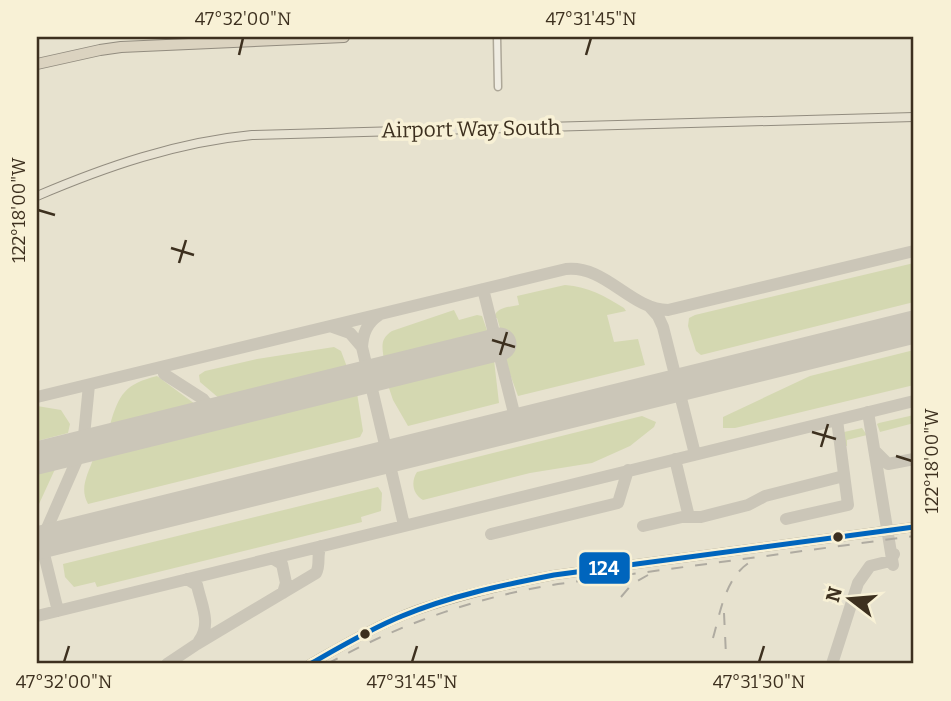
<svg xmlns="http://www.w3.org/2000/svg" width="951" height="701" font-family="Bitter,serif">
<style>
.green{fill:#d4d8b1}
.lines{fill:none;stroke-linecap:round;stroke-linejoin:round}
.taxiway{stroke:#cbc6b8;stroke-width:12}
.runway{stroke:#cbc6b8;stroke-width:33}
.minor-casing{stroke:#ada798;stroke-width:9}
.major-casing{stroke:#928c7f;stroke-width:10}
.highway-casing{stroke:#928c7f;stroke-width:12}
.minor{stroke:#efece2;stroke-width:6}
.major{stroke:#e7e2d2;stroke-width:8}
.highway{stroke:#dbd3c0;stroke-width:10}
.rail{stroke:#afaba1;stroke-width:2;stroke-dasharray:12 12;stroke-linecap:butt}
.bus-1-casing{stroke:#f8f1d6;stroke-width:10}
.bus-1{stroke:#0065bd;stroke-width:5}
.ticks{fill:none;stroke:#3d301f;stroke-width:2.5}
.bus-dot{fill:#3d301f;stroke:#f8f1d6;stroke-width:2.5}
.labels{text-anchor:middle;stroke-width:7;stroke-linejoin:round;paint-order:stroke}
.street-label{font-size:21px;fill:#3d301f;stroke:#f8f1d6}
.line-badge{stroke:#f8f1d6;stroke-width:2.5}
.badge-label{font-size:19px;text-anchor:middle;font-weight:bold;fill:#fff}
.neatline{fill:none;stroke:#3d301f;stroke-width:2.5}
.ticks-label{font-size:18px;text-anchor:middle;fill:#3d301f}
</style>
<rect width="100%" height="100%" fill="#e7e2cf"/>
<path class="green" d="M914,263V302L701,355L696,351L688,326L689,318L695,315Z
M565,285C589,287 605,296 624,308L626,311L607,315L614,342L638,339L645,365L518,396L504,358L508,356L497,318H494C496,307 509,307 519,305L517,296Z
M454,310L459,320L477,315L482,316L488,333L483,336L384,360C382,346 380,339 392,331Z
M334,347L341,351L347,367L220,399L200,382L199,375L205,371L257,359Z
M914,350V385L735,428H723V417L810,376Z
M488,360H494L499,403L408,426L393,400L388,385Z
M157,376L195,404L110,425C119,394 125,384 157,376Z
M357,393L363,431L360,437L88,504C79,488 88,474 94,457Z
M37,406L61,410L70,424L68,433L37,441Z
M914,415V423L880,432L877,424L879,423Z
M642,416L656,422L654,427L630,446L592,463L530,473L423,500C412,494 411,481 417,472Z
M862,428L867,435L847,440V446H844V432Z
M56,467L39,504L37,508V472Z
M378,487L382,493L381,511L361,517L362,522L97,587L95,582L74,587L65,577L63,564Z"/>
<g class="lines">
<path class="taxiway" d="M483,289L517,425
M649,306L658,316L663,327L695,454
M333,327L350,333L362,347L404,525
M362,347C363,333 367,323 379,315
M479,349L488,343L493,331
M163,367L164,374L203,399L214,413
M37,397L566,269C606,265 630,309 668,310L914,251
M868,412L893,565
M876,452L888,464L914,459
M675,459L689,517
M786,519L848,505L837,420
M643,526L682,517H701L748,505L765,496L844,476
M491,534L618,503L628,470
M272,558L282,564L286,583L283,593
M187,579L197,585C201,604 212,624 199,641
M58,611L41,542L83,446L89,385
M37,616L914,401
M167,664L197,644L316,573C321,564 316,555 321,546
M832,664L858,583L870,566L890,561L894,554"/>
<path class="runway" d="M37,458L500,344
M37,543L914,327"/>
<defs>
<path id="minor" d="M497,37L498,87"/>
<path id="major" d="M37,196C105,167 177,142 252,135L914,117
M310,664C345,644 379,624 417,610C462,594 507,584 554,575L914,527"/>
<path id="highway" d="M37,64L100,50L121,47L344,37"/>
</defs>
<use href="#minor" class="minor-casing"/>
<use href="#major" class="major-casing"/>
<use href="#highway" class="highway-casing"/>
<use href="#minor" class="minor"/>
<use href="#major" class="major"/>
<use href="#highway" class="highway"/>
<path class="rail" d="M621,597L632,584L648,575
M724,613L726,655
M713,638C721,610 726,572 756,559
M327,664C400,624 476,597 558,584L914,536"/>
<defs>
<path id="bus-1" d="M310,664C340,647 370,629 402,616C450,596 503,585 554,575L914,527"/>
</defs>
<use href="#bus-1" class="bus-1-casing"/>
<use href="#bus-1" class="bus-1"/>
</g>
<path class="ticks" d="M239,55L243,38M586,55L591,38M38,210L55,215M171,248L194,255M179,263L186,240M492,340L515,347M500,355L507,332M812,432L836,439M821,447L828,424M896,456L912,461M64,662L69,646M412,662L417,646M759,662L764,646"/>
<g class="bus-dot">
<circle cx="838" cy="537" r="6"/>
<circle cx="365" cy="634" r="6"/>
</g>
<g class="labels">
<g class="street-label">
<text transform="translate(471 129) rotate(-1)" y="7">Airport Way South</text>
</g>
</g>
<rect class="line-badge" x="578" y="551" width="53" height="34" rx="7" fill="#0065bd"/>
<g class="badge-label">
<text x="604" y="575">124</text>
</g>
<rect width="951" height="701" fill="none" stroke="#f8f1d6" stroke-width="77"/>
<g transform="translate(850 599) rotate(286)" stroke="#f8f1d6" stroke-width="5" paint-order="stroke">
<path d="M0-5L12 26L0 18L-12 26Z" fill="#3d301f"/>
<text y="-10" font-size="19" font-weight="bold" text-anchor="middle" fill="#3d301f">N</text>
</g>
<rect x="38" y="38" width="874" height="624" class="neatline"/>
<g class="ticks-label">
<text x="243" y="25">47°32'00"N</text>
<text x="591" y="25">47°31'45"N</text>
<text transform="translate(19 210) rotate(-90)" y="6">122°18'00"W</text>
<text transform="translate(932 461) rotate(-90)" y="6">122°18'00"W</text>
<text x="64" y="688">47°32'00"N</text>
<text x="412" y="688">47°31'45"N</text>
<text x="759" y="688">47°31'30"N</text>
</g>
</svg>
